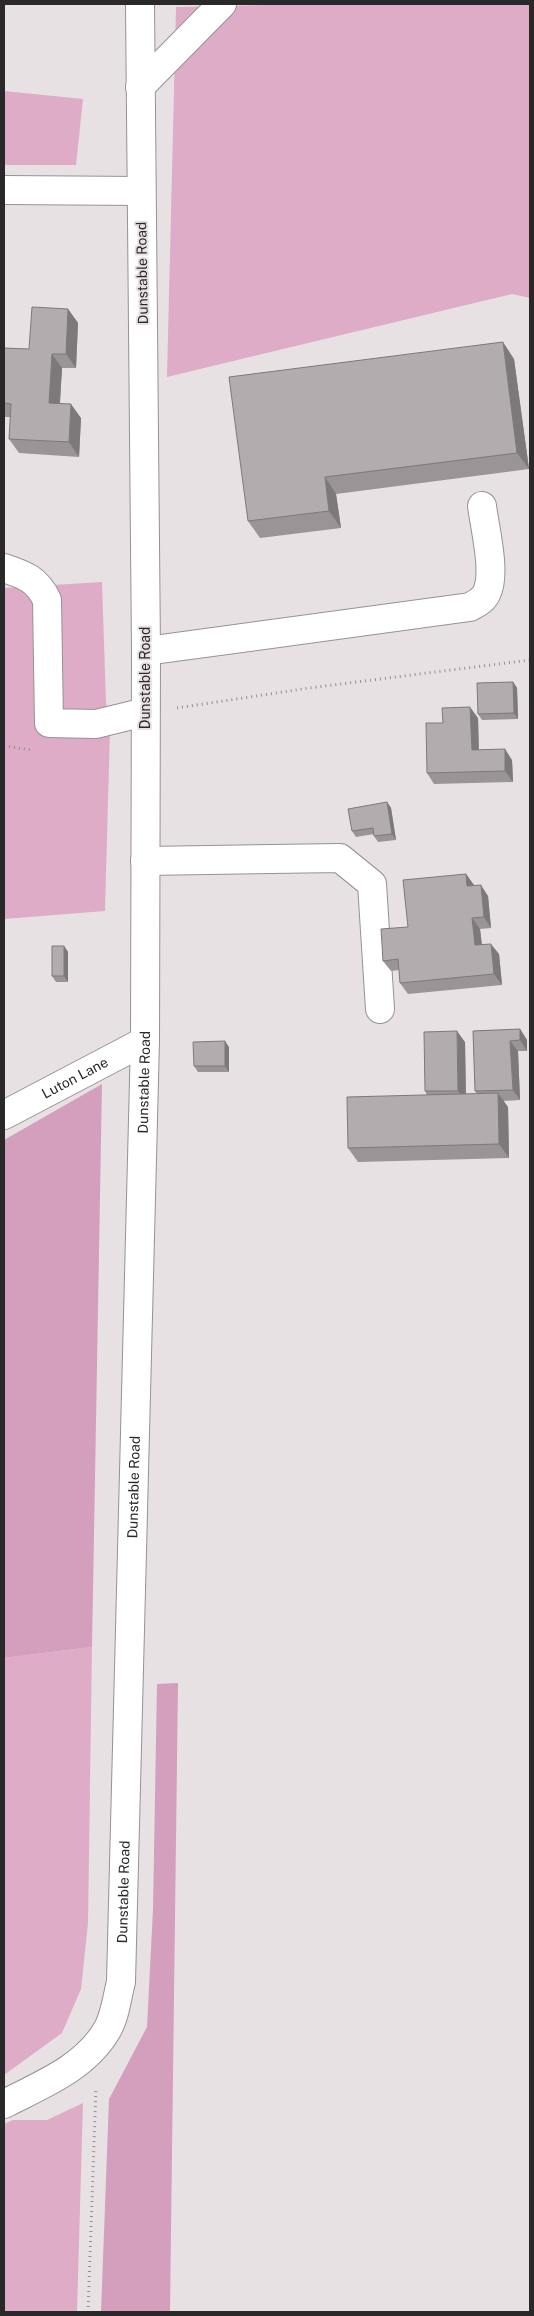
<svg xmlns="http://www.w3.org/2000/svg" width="534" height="2316" font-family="'Public Sans',sans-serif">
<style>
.green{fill:#deacc7}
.forest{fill:#d49fbc}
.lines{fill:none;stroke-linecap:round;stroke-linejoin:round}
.minor-casing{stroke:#989194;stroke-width:30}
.path{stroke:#938e90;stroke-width:3;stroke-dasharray:1 4;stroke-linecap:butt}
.minor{stroke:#fff;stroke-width:28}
.wall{fill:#9a9496}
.shaded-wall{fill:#7d787a}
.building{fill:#b3acaf;stroke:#7d787a}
.labels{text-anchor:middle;stroke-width:4;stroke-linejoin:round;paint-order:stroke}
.street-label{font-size:14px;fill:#2b282a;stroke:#e8e1e4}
</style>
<rect width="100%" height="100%" fill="#e8e1e4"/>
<path class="green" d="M315,4H530V298L512,294L167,377L176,7Z
M4,91L83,99L76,165H4Z
M102,582L106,702L110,729L105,911L4,919V588Z
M92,1647L88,1923L81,1989L62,2033L4,2075V1658Z
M83,2103L77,2312H4V2124L13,2120H47Z"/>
<path class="forest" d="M102,1084L92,1647L4,1658V1140Z
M178,1683L170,2312H101L109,2099L147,2027L153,1909L157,1684Z"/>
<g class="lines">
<defs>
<g id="minor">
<path d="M140,87L222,4"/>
<path d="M4,190L141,191"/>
<path d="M4,568C25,575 37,579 47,600L49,723L96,724L145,712"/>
<path d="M146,651L470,607C477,603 484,600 487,592C496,572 485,529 482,506"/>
<path d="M145,861L340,858L372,884L380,1009"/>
<path id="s1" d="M4,1115L145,1041"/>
<path id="s2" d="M4,2104C41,2085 85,2068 107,2030C115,2017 117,1997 121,1982L145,1041L146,651L140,4"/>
</g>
</defs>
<use href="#minor" class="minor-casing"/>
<path class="path" d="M177,708L309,688L530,660
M4,746L32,750
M88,2312L96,2088"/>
<use href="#minor" class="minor"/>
</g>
<path class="wall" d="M68,309L78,323L76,368H62L60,403L81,418L79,457L19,453L9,439L11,417H4V348L29,349Z
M514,359L529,469L336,494L341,528L260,538L248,521Z
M513,682L517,688L518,719L482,720L478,714Z
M478,718L479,750L512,760L513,782L434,784L427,773L443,723Z
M387,802L391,808L396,840L378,842L374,836V834L356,837L352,831Z
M466,874L474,886L488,896L491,928L480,929L482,945L499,954L502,985L408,994L400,983L399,970L391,971L383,961Z
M64,946L68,952V982H56L52,976Z
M520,1029L527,1040V1051H518L520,1100L503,1101L508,1107L509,1158L358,1162L348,1148L427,1095L425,1091L465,1042L466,1094H477L475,1091L473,1031Z
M229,1047V1072H198L194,1066Z"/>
<path class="shaded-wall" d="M68,309L78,323L76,368L66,354Z
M503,342L514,359L529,469L517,453Z
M52,354L62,368L59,417L49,403Z
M71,404L81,418L79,457L69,442Z
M325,477L336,494L341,528L329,511Z
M513,682L517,688L518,719L514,713Z
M470,707L478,718L479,760L472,750Z
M505,749L512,760L513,782L505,771Z
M387,802L391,808L396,840L392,834Z
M466,874L474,885L475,897L467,886Z
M481,885L488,896L491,928L484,917Z
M472,918L480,929L483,956L475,945Z
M491,944L499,954L502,985L494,974Z
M64,946L68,952V982L64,976Z
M520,1029L527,1040V1051L520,1040Z
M457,1031L465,1042L466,1102L458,1091Z
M225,1041L229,1047V1072L225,1066Z
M510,1041L518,1051L520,1100L513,1090Z
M498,1093L508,1107L509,1158L499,1144Z"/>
<path class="building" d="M32,307L68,309L66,354H52L49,403L71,404L69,442L9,439L11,404L4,403V348L29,349Z
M503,342L517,453L325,477L329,511L248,521L229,377Z
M513,682L514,713L478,714L477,683Z
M470,707L472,750L505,749V771L427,773L426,723H443L442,708Z
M387,802L392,834L374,836L373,828L352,831L348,809Z
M466,874L467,886L481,885L484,917L472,918L475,945L491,944L494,974L400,983L398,959L383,961L381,929L408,927L403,880Z
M52,946H64V976H52Z
M520,1029V1040L510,1041L513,1090L475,1091L473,1031Z
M457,1031L458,1091H425L424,1032Z
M225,1041V1066H194L193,1042Z
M498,1093L499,1144L348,1148L347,1097Z"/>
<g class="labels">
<g class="street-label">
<text transform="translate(142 273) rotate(-91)" y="5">Dunstable Road</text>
<text transform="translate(145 678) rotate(-90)" y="5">Dunstable Road</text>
<text dy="5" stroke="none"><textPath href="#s1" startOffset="80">Luton Lane</textPath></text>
<text dy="5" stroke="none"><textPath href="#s2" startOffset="1079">Dunstable Road</textPath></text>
<text dy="5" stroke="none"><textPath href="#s2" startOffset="674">Dunstable Road</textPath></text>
<text dy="5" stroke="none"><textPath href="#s2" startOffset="269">Dunstable Road</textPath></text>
</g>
</g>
<rect width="534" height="2316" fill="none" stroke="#2b282a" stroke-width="10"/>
</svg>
